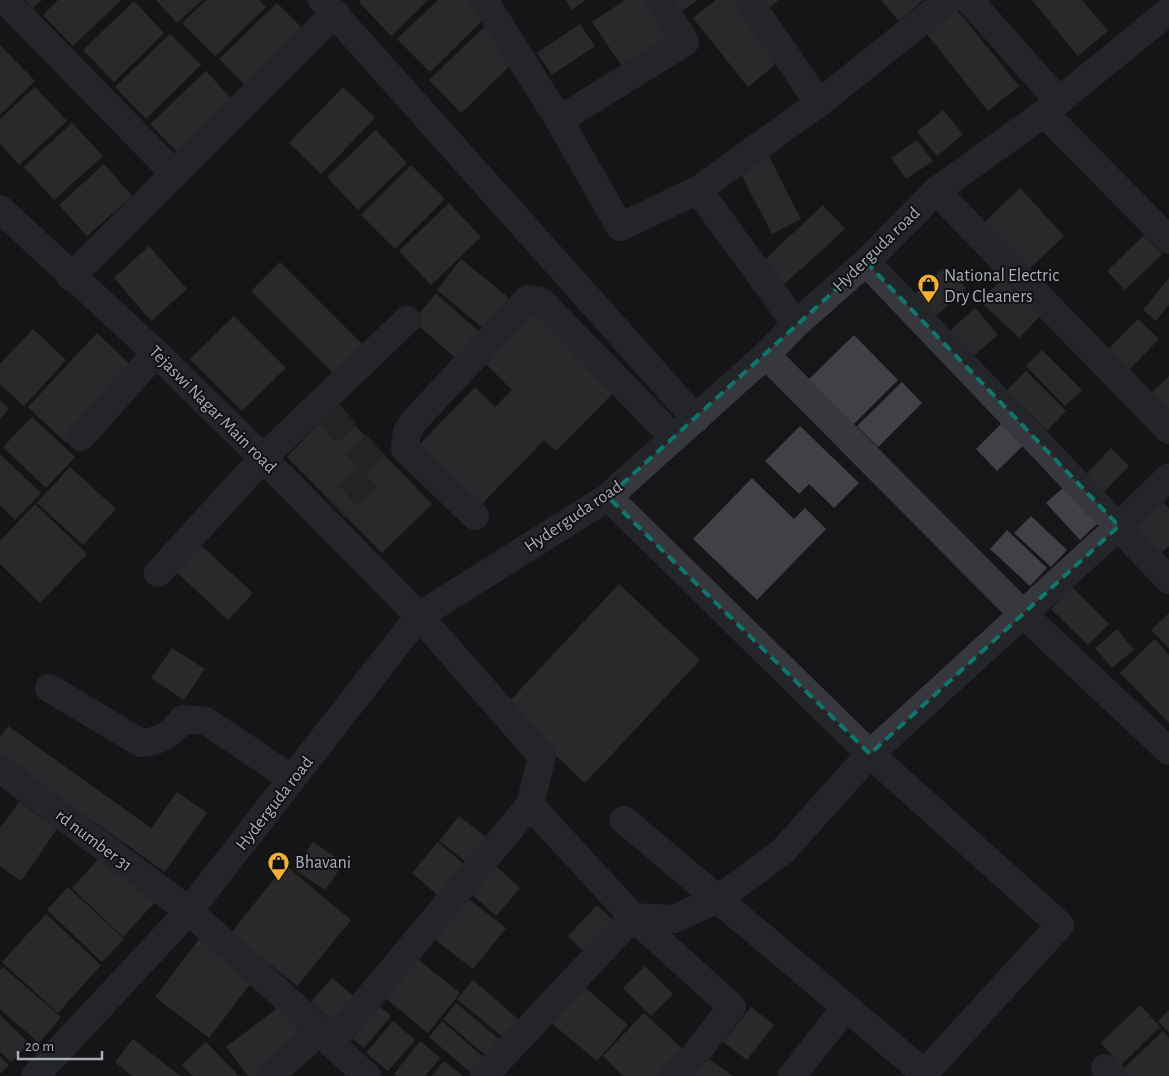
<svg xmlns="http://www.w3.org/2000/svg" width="1169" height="1076" font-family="'Alegreya Sans',sans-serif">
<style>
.building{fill:#404145}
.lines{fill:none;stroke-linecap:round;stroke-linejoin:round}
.minor-tunnel{stroke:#333438;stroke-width:28;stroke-dasharray:28 14;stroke-linecap:butt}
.minor{stroke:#37383d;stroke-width:28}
.marked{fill:none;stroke:#0f766e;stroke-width:4;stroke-dasharray:10 6;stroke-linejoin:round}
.labels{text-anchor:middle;stroke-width:4;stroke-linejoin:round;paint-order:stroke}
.street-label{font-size:18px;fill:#a8adb8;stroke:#111113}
.poi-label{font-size:18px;fill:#a8adb8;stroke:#111113;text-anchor:start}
</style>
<rect width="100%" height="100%" fill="#161618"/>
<path class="building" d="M26,0H42L33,8Z
M58,0H121L73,46L43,15Z
M156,0H202L177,23Z
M206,0H259L266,7L215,56L182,23Z
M361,0H428L391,36L359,2Z
M438,0H473L488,15L430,72L397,39Z
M565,0H586L572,10Z
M625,0H648L676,41L627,74L592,22Z
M672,0H698L680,12Z
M716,0H736L782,59L748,87L693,18Z
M756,0H779L765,11Z
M881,0H923L899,21Z
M1032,0H1082L1108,31L1078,56Z
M134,1L164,33L114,82L83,50Z
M277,3L310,36L252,92L219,59Z
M953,5L1019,86L988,111L923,29Z
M487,24L519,57L461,113L429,80Z
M580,24L595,46L552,75L537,53Z
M170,34L201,65L146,119L115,87Z
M0,45L35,81L0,115Z
M206,71L235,103L180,155L150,124Z
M35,87L67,121L19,165L0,143V119Z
M343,87L375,118L321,174L289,143Z
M943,110L963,134L937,156L917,132Z
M72,123L103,156L54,200L24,167Z
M376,130L407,163L358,210L327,177Z
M917,140L933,161L906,179L891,158Z
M768,155L801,219L772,234L739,170Z
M104,164L132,196L87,236L59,205Z
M411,165L445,199L395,249L361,215Z
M1020,188L1064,236L1028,270L984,223Z
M449,203L481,237L431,285L399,251Z
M823,205L845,229L780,288L759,265Z
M1144,235L1162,254L1125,290L1107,271Z
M149,246L187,289L151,321L114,278Z
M461,259L509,298L484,329L437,290Z
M280,262L363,345L334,374L251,291Z
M946,266L966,288L935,317L914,295Z
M1007,274L1045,311L1019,338L980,301Z
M1169,278V305L1156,321L1143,310Z
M436,294L481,333L458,360L413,321Z
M536,306L619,387L556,451L544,440L481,505L420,444L475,387L495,407L512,390L482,360Z
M975,308L998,335L966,362L944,336Z
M234,316L286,368L242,411L190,359Z
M1138,319L1159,339L1129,370L1108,350Z
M33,329L66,360L24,406L0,384V364Z
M97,333L136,370L66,443L28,407Z
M854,335L898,380L851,427L806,382Z
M1042,350L1082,390L1065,406L1026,366Z
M1026,371L1066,411L1047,431L1007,390Z
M1169,376V418L1148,396Z
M902,382L922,403L878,447L857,426Z
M0,400L9,409L0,419Z
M336,406L432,504L382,553L287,457Z
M1009,416L1031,438L997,471L976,449Z
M32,417L75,457L46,488L3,447Z
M800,426L859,483L834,508L809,484L799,494L765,461Z
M1111,448L1129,466L1100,496L1082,479Z
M0,454L41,493L15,520L0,505Z
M70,467L116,509L83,545L37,503Z
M752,478L794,519L805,508L826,529L757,600L693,539Z
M1064,487L1097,524L1080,540L1046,503Z
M1160,499L1169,509V546L1159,555L1132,525Z
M35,504L87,554L40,603L0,564V541Z
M1031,516L1067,550L1051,567L1014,533Z
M1007,530L1047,568L1030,586L990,549Z
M195,540L253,593L228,620L170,566Z
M619,584L700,660L585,783L504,707Z
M1072,587L1109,624L1088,645L1051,609Z
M1169,613V648L1151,630Z
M1117,629L1134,650L1112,668L1095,648Z
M1155,639L1169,655V723L1120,673Z
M172,648L205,669L184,700L151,678Z
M8,726L151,828L177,792L207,813L165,872L0,755V737Z
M19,802L57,829L21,881L0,866V828Z
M459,816L494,843L474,868L439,841Z
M313,842L344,863L325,890L294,869Z
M438,842L472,871L446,902L412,873Z
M103,854L155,902L123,937L72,888Z
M489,860L520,888L496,916L465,888Z
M285,865L351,920L297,986L231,933Z
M68,887L124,939L102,962L47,910Z
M465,896L506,928L473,969L433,938Z
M597,905L616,923L586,954L568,936Z
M46,914L101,965L58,1013L2,962Z
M200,938L254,979L209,1038L155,997Z
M415,957L460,993L428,1033L384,997Z
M645,966L673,994L651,1016L623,988Z
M3,967L61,1017L39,1043L0,1009V970Z
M332,978L360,1001L339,1026L311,1002Z
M473,980L520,1021L505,1039L457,999Z
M581,984L628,1025L597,1061L549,1021Z
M371,999L391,1016L364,1048L344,1032Z
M456,1003L506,1045L492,1061L443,1019Z
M1140,1005L1160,1027L1121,1065L1101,1043Z
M280,1006L306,1040L260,1076H248L226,1047Z
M751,1007L774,1025L747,1060L723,1042Z
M1169,1010V1033L1158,1021Z
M644,1013L689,1055L670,1076H623L603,1056Z
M0,1015L29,1043L11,1062L0,1052Z
M393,1021L415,1040L388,1071L366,1053Z
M442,1021L489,1062L475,1076L429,1037Z
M1163,1031L1169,1038V1076H1123L1120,1072Z
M133,1039L180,1076H132L115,1062Z
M420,1041L440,1058L425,1076H397L394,1074Z
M206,1042L239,1076H193L182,1065Z
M699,1052L733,1076H687Z
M0,1056L9,1065L0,1074Z
M444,1061L463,1076H432Z"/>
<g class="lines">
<path class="minor-tunnel" d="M328,413L375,465L371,475L336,508"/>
<path class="minor" d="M5,0L175,174
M322,0L696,419
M484,0L559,120L620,227L698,190L819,103L948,0
M748,0L819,103
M969,0L1058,100
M1044,113L1169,240
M559,120L685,42L659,0
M698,190L796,324
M936,191L1169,430
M0,209L156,353L263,458L419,616L542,756L530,805L633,917L732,1007L693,1057L674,1076
M866,262L1169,580
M71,277L335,13
M766,355L1022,613L1169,751
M81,437L156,353
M608,497L870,754L1060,925L922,1076
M475,516L405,449L407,432L414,421L528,299L541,301L674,438
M158,573L263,458L407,320
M49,688L141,743C162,741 170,735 183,719L206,721L292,779
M0,769L189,911L321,1030L331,1043L367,1076
M624,820L924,1073
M331,1043L530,805
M1105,1068L1113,1076
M35,1076L189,911L419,616L608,497L766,355L796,324L866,262L936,191L1044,113L1169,11
M270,1076L321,1030
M484,1076L633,917L674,919L718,899L782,852L870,754L1119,526L1169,477
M792,1076L846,1007"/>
</g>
<path d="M0 0H1169V1076H0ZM866,262L1119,526L870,754L608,497Z" fill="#161618" fill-opacity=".55" fill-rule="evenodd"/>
<path class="marked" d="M866,262L1119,526L870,754L608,497Z"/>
<defs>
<symbol id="shop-pin" viewBox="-11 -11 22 30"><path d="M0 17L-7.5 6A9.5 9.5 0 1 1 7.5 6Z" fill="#f2b134" stroke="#111113"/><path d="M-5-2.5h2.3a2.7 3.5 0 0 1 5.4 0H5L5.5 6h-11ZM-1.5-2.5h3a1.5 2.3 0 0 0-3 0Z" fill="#111"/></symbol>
</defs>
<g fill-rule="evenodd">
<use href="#shop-pin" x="916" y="272" width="25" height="34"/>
<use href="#shop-pin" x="266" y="850" width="25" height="34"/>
</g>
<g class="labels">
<g class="street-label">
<text transform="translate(876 249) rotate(-44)" y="6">Hyderguda road</text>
<text transform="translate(213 409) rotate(45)" y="6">Tejaswi Nagar Main road</text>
<text transform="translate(573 516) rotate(-34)" y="6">Hyderguda road</text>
<text transform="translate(274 803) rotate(-52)" y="6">Hyderguda road</text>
<text transform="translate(94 840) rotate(37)" y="6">rd number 31</text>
</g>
<g class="poi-label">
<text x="944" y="281">National Electric<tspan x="944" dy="21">Dry Cleaners</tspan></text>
<text x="295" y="868">Bhavani</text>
</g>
</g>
<path d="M18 1051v8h84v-8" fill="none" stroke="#a8adb8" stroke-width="2.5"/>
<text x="25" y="1051" font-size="15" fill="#a8adb8" stroke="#111113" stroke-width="4" paint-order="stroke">20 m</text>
</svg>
